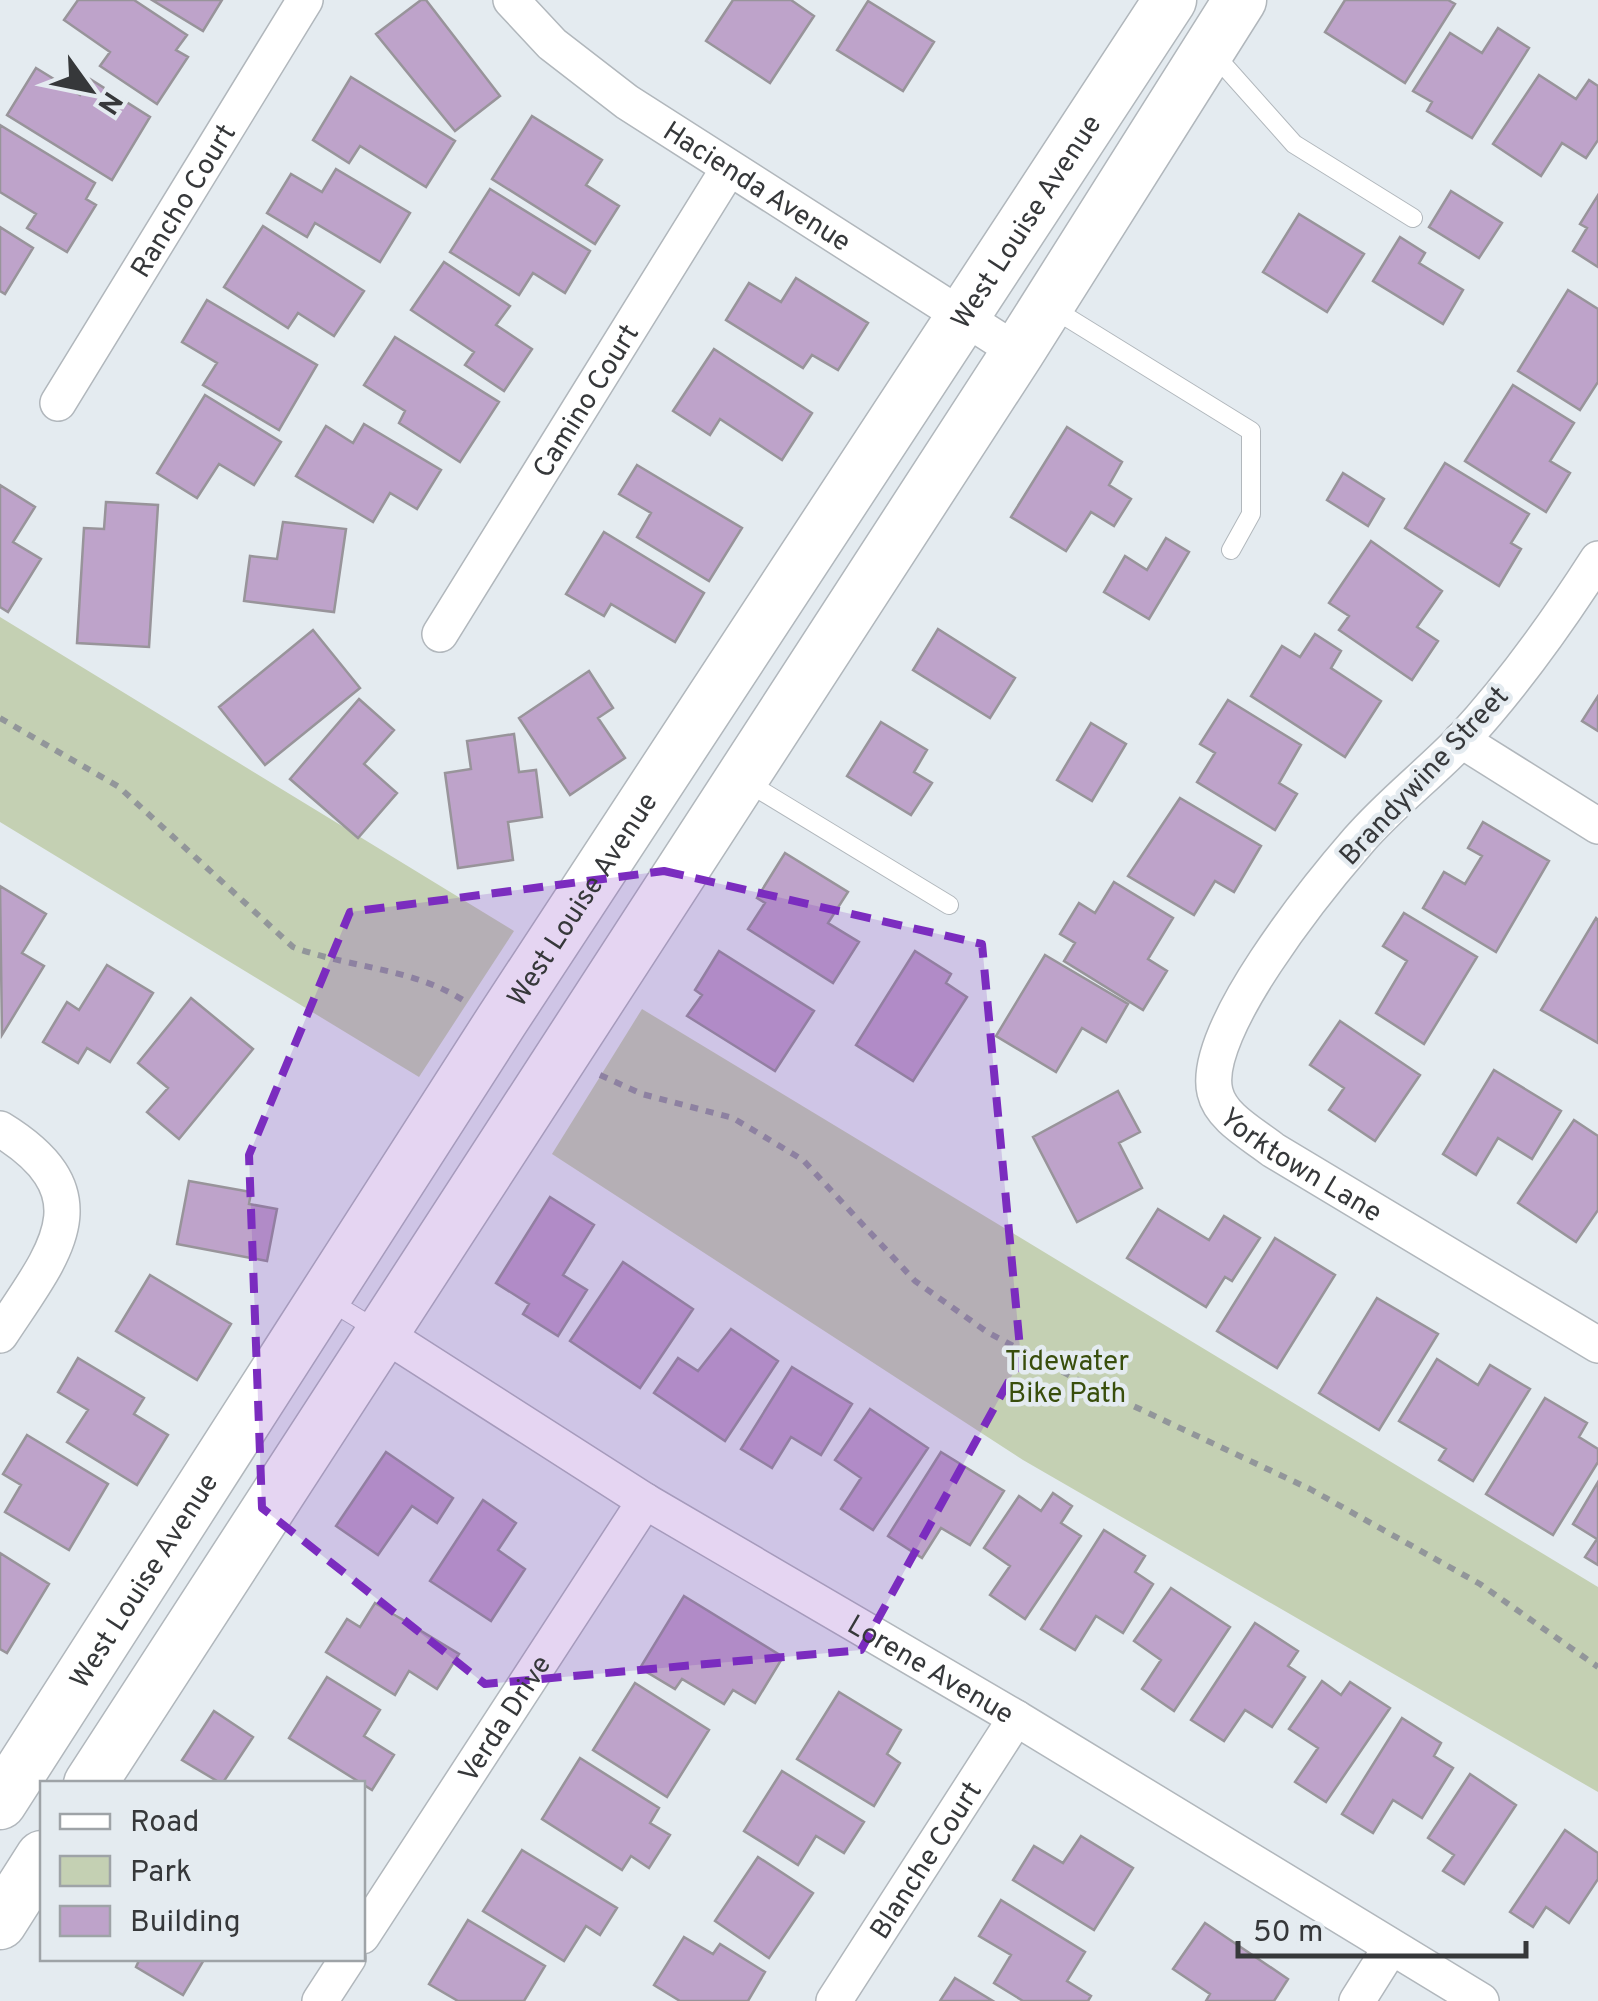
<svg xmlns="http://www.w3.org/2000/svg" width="1598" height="2001" font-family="Overpass,sans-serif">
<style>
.green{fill:#c4d0b3}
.building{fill:#bea3ca;stroke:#98949a;stroke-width:2.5}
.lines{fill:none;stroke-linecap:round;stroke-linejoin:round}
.lane-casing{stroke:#b1b7bc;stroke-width:20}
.street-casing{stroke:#b1b7bc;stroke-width:38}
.secondary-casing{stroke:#b1b7bc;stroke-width:55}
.path{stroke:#92969a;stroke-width:6;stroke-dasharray:8 8;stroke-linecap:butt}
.lane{stroke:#fff;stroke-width:18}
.street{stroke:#fff;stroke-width:35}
.secondary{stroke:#fff;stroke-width:52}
.marked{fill:#7b2cbf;fill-opacity:0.2;stroke:#7b2cbf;stroke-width:8;stroke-dasharray:20 12;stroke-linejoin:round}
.labels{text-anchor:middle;stroke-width:9;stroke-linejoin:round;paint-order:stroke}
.street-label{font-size:28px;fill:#36383a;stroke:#e4ebf0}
.park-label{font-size:28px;fill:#394e0c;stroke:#e4ebf0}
</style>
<rect width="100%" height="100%" fill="#e4ebf0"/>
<path class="green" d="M0,617L514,931L419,1077L0,822Z
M642,1009L1598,1587V1792L1023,1460L552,1154Z"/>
<path class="building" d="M78,0H134L187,35L176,50L188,57L157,104L100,66L110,52L64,20Z
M152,0H222L203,31Z
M421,0H426L500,96L455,131L376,34Z
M733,0H791L814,16L770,83L706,41Z
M1345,0H1448L1455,4L1405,83L1325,32Z
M868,1L934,42L903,91L837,50Z
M1498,28L1529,48L1472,138L1427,111L1432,102L1413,91L1450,33L1482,53Z
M36,68L80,95L90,79L150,117L112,180L7,115Z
M1539,75L1576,99L1589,80L1598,86V140L1586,158L1562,143L1541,176L1493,144Z
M351,77L455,141L426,187L360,146L349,163L313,140Z
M532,116L602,160L586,185L619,206L595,244L492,179Z
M0,125L95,183L86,199L96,205L67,252L27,228L36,214L0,192Z
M336,169L410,213L380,262L315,223L307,237L267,213L291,174L322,192Z
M490,189L590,251L565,293L533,273L519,295L450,252Z
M1451,191L1502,223L1479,258L1429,227Z
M1598,195V267L1573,251L1587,228L1580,224Z
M1299,214L1364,254L1327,312L1263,272Z
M263,226L364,291L334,336L298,313L288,328L224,287Z
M0,227L33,248L5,294L0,291Z
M1400,237L1425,253L1419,263L1463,290L1443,324L1373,281Z
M444,262L510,306L496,325L532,349L504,391L465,365L474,352L411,310Z
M796,278L868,323L838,370L812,355L803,368L726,320L749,283L781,302Z
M1568,290L1598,309V382L1580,410L1518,371Z
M207,300L317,365L279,430L203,385L217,363L182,342Z
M395,337L499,402L460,462L399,423L405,411L364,385Z
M714,349L812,413L782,460L720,419L710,435L673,411Z
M1513,385L1574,423L1550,461L1570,473L1546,512L1465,461Z
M205,395L281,442L254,485L219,464L197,498L157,473Z
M364,424L441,470L417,509L390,493L373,522L296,476L326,426L353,443Z
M1067,427L1122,462L1109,485L1131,499L1114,526L1091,512L1066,551L1011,517Z
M1445,463L1529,514L1511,543L1521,549L1499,586L1405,528Z
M637,465L742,528L709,581L637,537L651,513L619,494Z
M1343,473L1384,499L1368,526L1327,500Z
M0,485L35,507L13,542L41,559L8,612L0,607Z
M106,502L158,505L149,647L77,643L84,528L104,529Z
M283,522L346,529L334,612L244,601L250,556L277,559Z
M604,532L704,593L675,642L611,604L604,616L566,594Z
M1166,538L1189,552L1149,619L1104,592L1125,556L1147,570Z
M1371,541L1442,591L1417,627L1438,641L1412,680L1339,630L1349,616L1329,603Z
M938,629L1015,678L990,718L913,670Z
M313,630L360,688L265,765L219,707Z
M1315,634L1341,651L1331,668L1381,701L1345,757L1251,696L1282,646L1300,657Z
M589,671L613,708L598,718L625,758L570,795L519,718Z
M1598,696V731L1582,721Z
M359,699L394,730L364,764L397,793L358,838L290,779Z
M1228,700L1301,745L1279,783L1297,794L1275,830L1197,782L1215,753L1200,744Z
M881,722L927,750L914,772L932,783L911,815L847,776Z
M1091,723L1126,744L1092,801L1057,780Z
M514,734L519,772L536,770L542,817L508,822L513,860L458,868L445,773L471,769L467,741Z
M1180,798L1261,846L1234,892L1215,881L1194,915L1128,876Z
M1483,822L1549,861L1496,952L1423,908L1444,872L1465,884L1482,856L1468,848Z
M785,853L848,892L828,923L859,942L833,983L748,929L765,903L757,898Z
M1114,882L1173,918L1148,959L1167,971L1143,1010L1064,961L1075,943L1060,934L1079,903L1095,913Z
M0,886L46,914L22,953L44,966L2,1035Z
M1404,913L1477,957L1424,1044L1376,1013L1407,961L1383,946Z
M1596,918L1598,920V1043L1541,1010Z
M719,951L814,1011L775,1071L687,1016L702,995L695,990Z
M915,951L951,974L946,983L967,997L913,1081L856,1045Z
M1045,955L1128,1004L1106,1042L1082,1028L1056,1072L996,1036Z
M107,965L153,993L110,1062L87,1048L78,1063L43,1042L67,1002L79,1010Z
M191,998L253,1049L179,1139L147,1112L168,1088L138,1063Z
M1340,1021L1420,1075L1375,1141L1329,1110L1344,1088L1310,1065Z
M1494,1070L1561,1111L1532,1159L1498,1138L1476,1175L1443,1154Z
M1118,1091L1140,1132L1119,1143L1142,1188L1077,1222L1033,1137Z
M1574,1120L1598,1136V1210L1576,1242L1518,1203Z
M189,1181L251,1192L249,1204L277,1209L267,1261L177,1244Z
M550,1197L594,1225L563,1275L587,1290L558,1336L523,1314L529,1304L496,1283Z
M1158,1209L1209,1240L1224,1216L1260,1238L1232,1281L1225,1277L1206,1307L1127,1258Z
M1275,1238L1335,1275L1277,1368L1217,1331Z
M623,1262L693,1309L640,1388L570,1341Z
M150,1275L231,1324L197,1380L116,1331Z
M1377,1298L1438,1334L1379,1430L1319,1393Z
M731,1329L778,1361L725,1441L654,1393L678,1358L698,1371Z
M78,1358L144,1398L134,1414L168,1435L137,1485L67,1442L88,1410L58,1392Z
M1437,1359L1478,1385L1490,1365L1530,1389L1473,1481L1439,1460L1446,1449L1399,1421Z
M792,1367L852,1404L821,1455L791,1437L772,1468L741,1449Z
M1545,1398L1587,1423L1579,1437L1598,1449V1462L1553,1535L1486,1494Z
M870,1409L928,1448L873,1530L841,1509L861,1478L835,1460Z
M27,1435L108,1484L69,1550L5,1512L21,1485L3,1474Z
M386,1452L453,1498L437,1523L412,1506L378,1555L336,1526Z
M941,1452L1004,1491L970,1545L941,1528L922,1558L888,1536Z
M1598,1482V1565L1585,1557L1597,1539L1573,1524Z
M1053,1493L1072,1506L1061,1523L1081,1536L1025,1619L990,1595L1010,1566L984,1548L1019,1496L1041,1511Z
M483,1500L516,1523L498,1550L525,1569L491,1621L430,1581Z
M1104,1530L1145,1556L1135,1572L1153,1584L1123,1633L1096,1616L1075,1650L1041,1629Z
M0,1553L49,1584L7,1653L0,1649Z
M1171,1588L1230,1627L1174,1711L1142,1689L1161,1660L1134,1641Z
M684,1596L783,1657L755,1703L733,1690L724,1704L682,1679L675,1689L640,1668Z
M375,1603L459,1654L437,1689L409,1671L395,1695L326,1652L347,1619L360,1627Z
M1255,1623L1298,1651L1288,1666L1305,1677L1272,1727L1245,1710L1224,1741L1191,1720Z
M327,1677L380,1710L364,1736L394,1755L372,1790L289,1738Z
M1322,1681L1341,1695L1350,1682L1390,1708L1326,1802L1295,1782L1318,1748L1289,1729Z
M635,1683L709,1730L667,1797L593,1750Z
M839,1692L901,1730L887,1754L900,1763L874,1806L797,1759Z
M214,1711L253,1737L222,1784L182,1760Z
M1402,1718L1441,1743L1434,1756L1453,1768L1422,1818L1393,1800L1373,1833L1342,1814Z
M580,1758L659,1808L650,1823L670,1835L649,1868L631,1856L622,1870L542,1819Z
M782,1771L864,1822L844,1853L816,1836L798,1865L744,1831Z
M1470,1774L1516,1805L1464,1884L1443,1871L1454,1855L1428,1838Z
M1565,1830L1598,1853V1879L1569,1923L1546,1907L1533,1927L1510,1912Z
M1081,1836L1133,1868L1094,1930L1013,1880L1034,1846L1063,1863Z
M522,1850L617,1908L600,1935L586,1926L564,1961L483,1911Z
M758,1857L813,1893L769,1958L715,1921Z
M1001,1900L1085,1952L1067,1981L1091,1996L1088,2001H1023L994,1983L1011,1955L979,1936Z
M468,1920L545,1966L524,2001H458L429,1984Z
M1205,1923L1288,1979L1274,2001H1206L1210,1994L1173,1969Z
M684,1937L713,1954L720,1944L765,1972L748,2001H680L654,1985Z
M140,1958H205L183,1995L136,1967Z
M955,1978L993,2001H940Z"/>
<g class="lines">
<defs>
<path id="lane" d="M1212,52L1294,144L1413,218
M1052,308L1251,431V514L1231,550
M745,781L949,905
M328,1300L379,1331"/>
<g id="street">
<path id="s1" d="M511,0L552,44L627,102L1018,352"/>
<path id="s2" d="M58,403L305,0"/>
<path id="s3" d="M1598,559C1557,623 1513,685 1461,741C1428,775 1389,805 1358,841C1318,887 1200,1032 1215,1092C1221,1118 1253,1134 1273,1150L1598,1345"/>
<path id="s4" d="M440,634L729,168"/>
<path d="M1461,740L1598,826"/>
<path d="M0,1129C108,1195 53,1254 0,1335"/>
<path id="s5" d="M381,1332L645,1501L1016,1718L1481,2001"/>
<path id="s6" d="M362,1936L645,1501"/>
<path d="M320,2001L348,1958"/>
<path id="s7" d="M834,2001L1016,1718"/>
<path d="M1357,2001L1391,1947"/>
</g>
<g id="secondary">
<path d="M90,1784L1018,352L1240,0"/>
<path id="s8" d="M0,1803L502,1020L1170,0"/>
<path d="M0,1923L42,1857"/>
</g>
</defs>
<use href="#lane" class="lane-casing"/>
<use href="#street" class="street-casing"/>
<use href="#secondary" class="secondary-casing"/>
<path class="path" d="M0,718L119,787L293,947C350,968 412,968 463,1000
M600,1075L642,1094L733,1118L803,1160L915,1281L987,1332L1078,1380L1310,1489L1480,1584L1598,1667"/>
<use href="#lane" class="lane"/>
<use href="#street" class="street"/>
<use href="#secondary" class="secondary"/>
</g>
<path class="marked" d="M664,871L982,944L1021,1359L861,1650L485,1684L262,1508L249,1155L350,912Z"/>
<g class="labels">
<g class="street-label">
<text dy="10" stroke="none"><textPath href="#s1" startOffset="310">Hacienda Avenue</textPath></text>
<text dy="10" stroke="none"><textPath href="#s2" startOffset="238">Rancho Court</textPath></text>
<text dy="10" stroke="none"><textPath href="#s8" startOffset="1885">West Louise Avenue</textPath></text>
<text dy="10" stroke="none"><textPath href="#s4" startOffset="275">Camino Court</textPath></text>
<text transform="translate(1423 775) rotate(-47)" y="10">Brandywine Street</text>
<text dy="10" stroke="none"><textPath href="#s8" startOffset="1075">West Louise Avenue</textPath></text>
<text dy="10" stroke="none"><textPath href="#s3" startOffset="782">Yorktown Lane</textPath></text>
<text dy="10" stroke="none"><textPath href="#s8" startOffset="265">West Louise Avenue</textPath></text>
<text dy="10" stroke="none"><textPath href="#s5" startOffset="645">Lorene Avenue</textPath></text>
<text dy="10" stroke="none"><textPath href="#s6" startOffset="260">Verda Drive</textPath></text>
<text dy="10" stroke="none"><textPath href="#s7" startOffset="168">Blanche Court</textPath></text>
</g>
<g class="park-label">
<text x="1067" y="1370">Tidewater<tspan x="1067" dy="32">Bike Path</tspan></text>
</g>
</g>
<rect x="40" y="1781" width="325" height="180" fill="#e4ebf0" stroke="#9ea3a7" stroke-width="2.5"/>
<rect x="60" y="1814" width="50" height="15" fill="#ffffff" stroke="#9ea3a7" stroke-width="2.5"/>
<text x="130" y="1831" font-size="30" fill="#36383a">Road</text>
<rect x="60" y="1856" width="50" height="30" fill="#c4d0b3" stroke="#9ea3a7" stroke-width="2.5"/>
<text x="130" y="1881" font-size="30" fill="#36383a">Park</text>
<rect x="60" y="1906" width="50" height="30" fill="#bea3ca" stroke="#9ea3a7" stroke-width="2.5"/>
<text x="130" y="1931" font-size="30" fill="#36383a">Building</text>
<g transform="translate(90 90) rotate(123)" stroke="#e4ebf0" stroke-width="8" paint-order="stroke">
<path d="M0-8L18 38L0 25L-18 38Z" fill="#36383a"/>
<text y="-15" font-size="28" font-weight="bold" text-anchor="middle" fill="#36383a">N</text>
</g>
<path d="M1238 1941v15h288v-15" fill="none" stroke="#36383a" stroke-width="5"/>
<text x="1253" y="1941" font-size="30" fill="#36383a" stroke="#e4ebf0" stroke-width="8" paint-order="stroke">50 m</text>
</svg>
